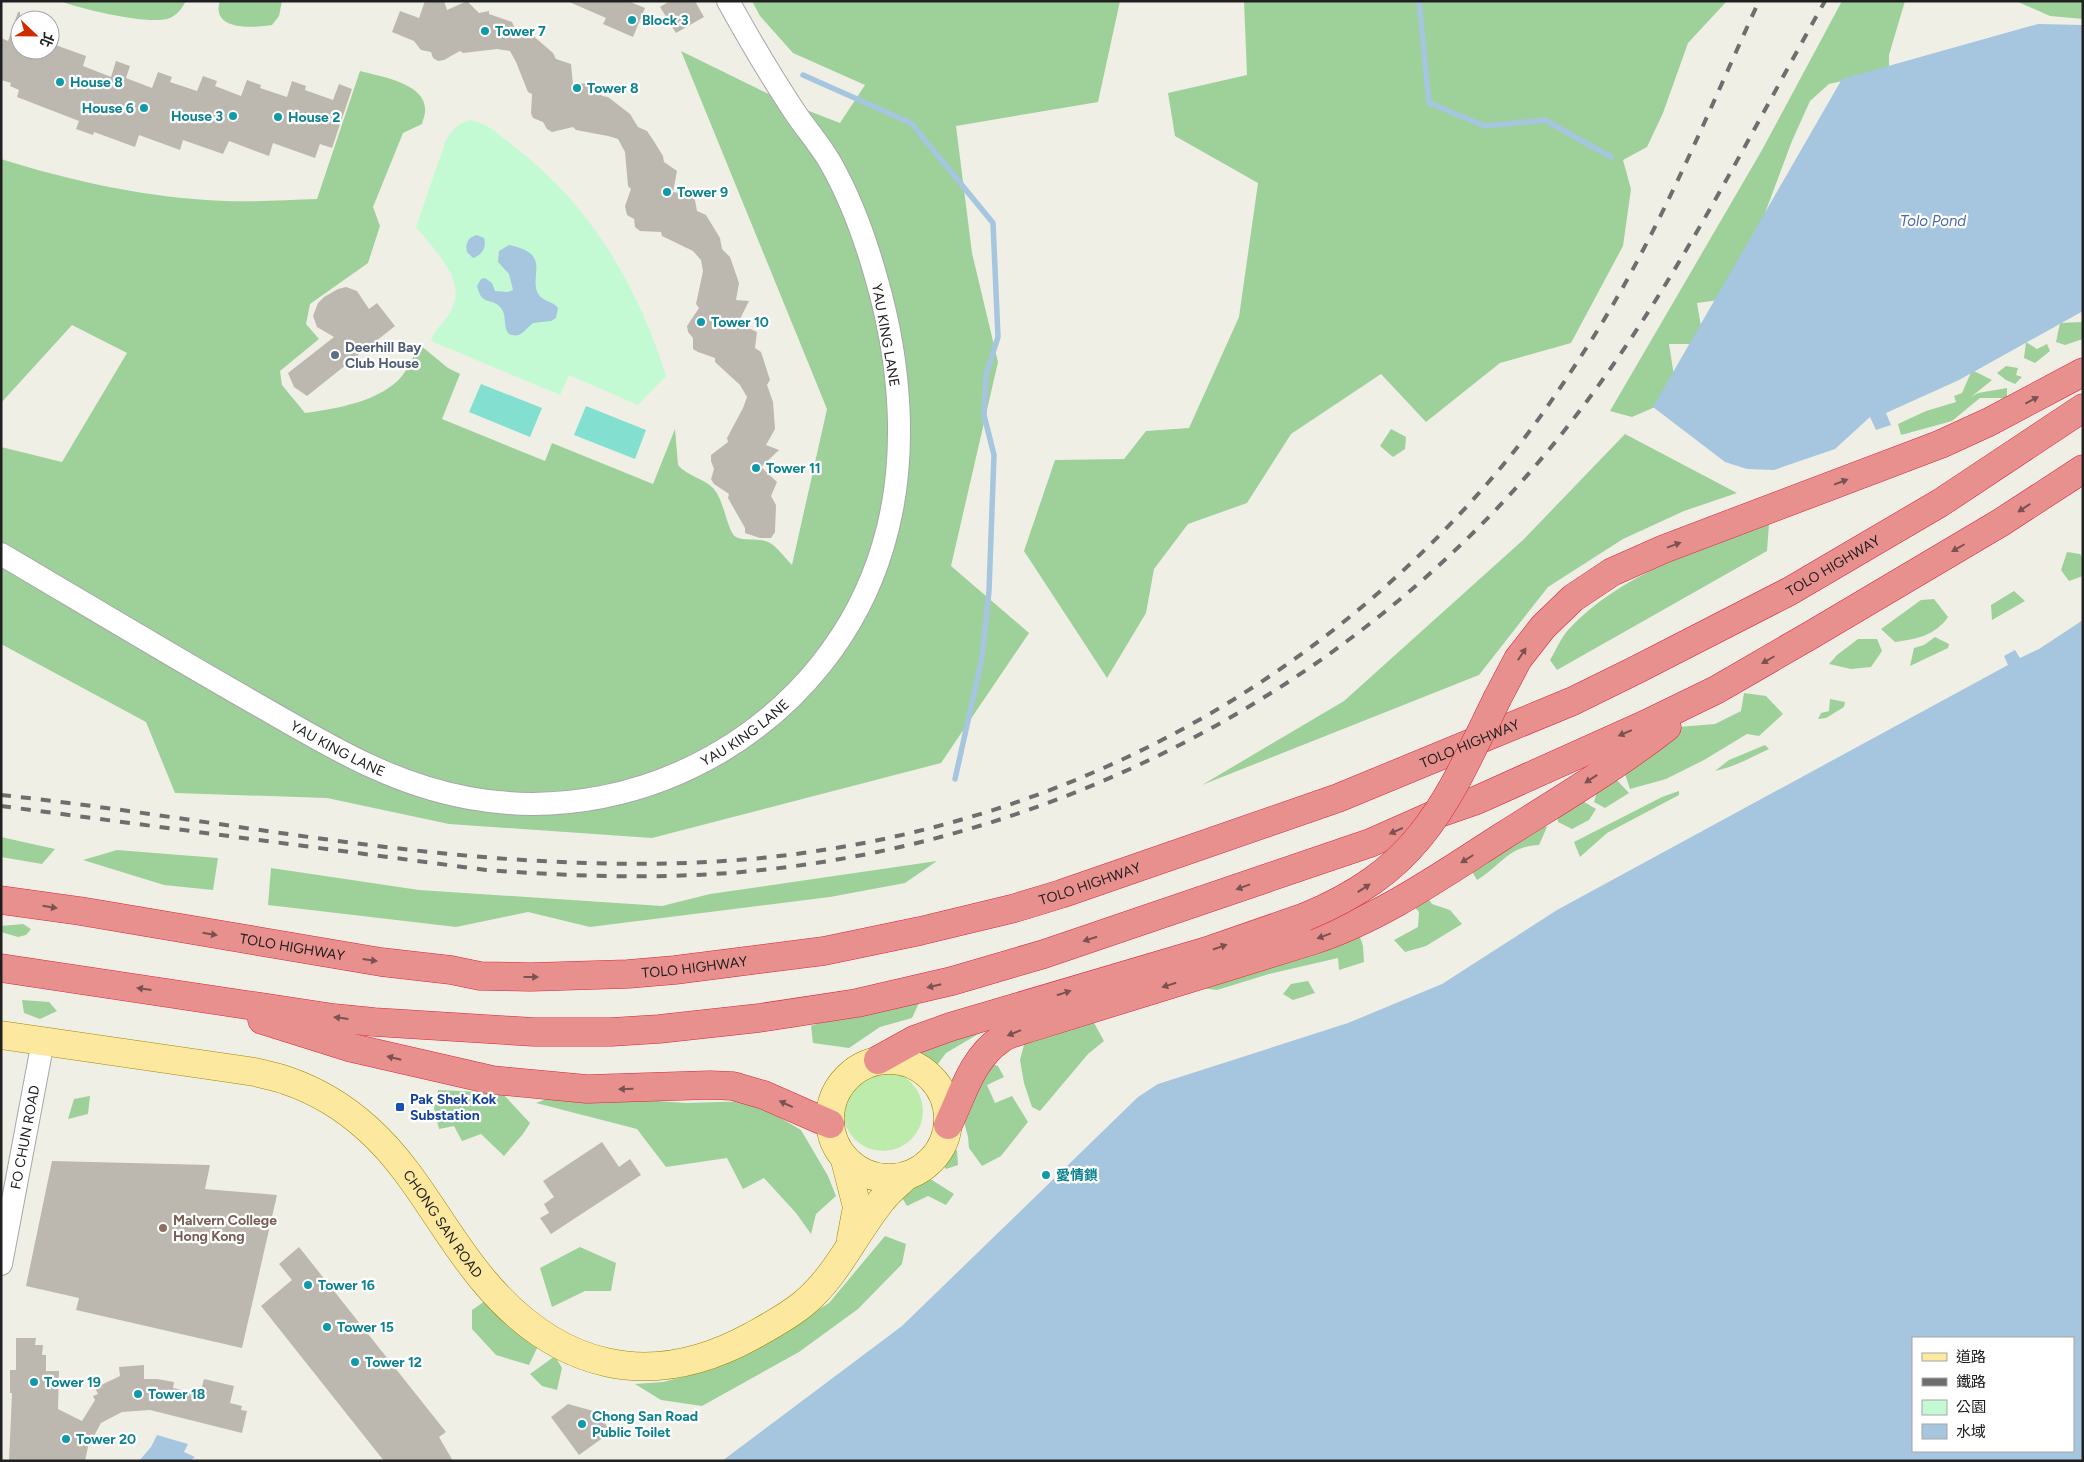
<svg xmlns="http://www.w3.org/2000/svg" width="2084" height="1462" font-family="Figtree,'Noto Sans TC',sans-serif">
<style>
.grass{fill:#bdebac}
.forest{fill:#9ed09a}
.park{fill:#c3fad3}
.pitch{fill:#83e0d0}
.water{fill:#a6c5de;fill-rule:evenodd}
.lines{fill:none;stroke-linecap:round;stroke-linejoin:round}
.stream{stroke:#a6c5de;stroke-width:5.5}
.building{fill:#bdb8af}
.minor-casing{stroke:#a7a7a7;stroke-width:24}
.major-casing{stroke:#9b8900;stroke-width:29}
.highway-casing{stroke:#dd243c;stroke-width:29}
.minor{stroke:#fff;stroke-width:22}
.major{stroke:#fde89f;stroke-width:28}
.highway{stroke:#e8908d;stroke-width:28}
.rail{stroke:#6e6e6e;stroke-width:4;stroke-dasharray:10 10;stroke-linecap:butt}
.highway-bridge-casing{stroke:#dd243c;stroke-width:29;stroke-linecap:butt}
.highway-bridge{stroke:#e8908d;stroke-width:28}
.oneway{fill:#7a5251}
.culture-dot{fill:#0f9aa8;stroke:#fff;stroke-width:2}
.service-dot{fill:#5c6f8a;stroke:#fff;stroke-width:2}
.transit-dot{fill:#1a4fb4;stroke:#fff;stroke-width:2}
.education-dot{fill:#8d6e63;stroke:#fff;stroke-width:2}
.labels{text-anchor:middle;stroke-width:4.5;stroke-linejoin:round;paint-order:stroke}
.culture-label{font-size:14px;font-weight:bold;fill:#0d838f;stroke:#fff;text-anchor:start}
.street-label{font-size:14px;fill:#202020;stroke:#fff}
.service-label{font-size:14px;font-weight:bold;fill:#4e5e75;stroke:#fff;text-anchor:start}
.transit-label{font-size:14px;font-weight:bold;fill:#164399;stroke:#fff;text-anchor:start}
.education-label{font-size:14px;font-weight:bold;fill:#785e54;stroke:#fff;text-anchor:start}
.water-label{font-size:15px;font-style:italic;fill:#4a67b1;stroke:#fff}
</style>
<rect width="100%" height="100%" fill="#f0efe6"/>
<path class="grass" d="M843 1111a40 40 0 1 1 80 0a40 40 0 1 1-80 0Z"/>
<path class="forest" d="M60,1H186C182,8 178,14 170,18C151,26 81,9 60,1Z
M220,1H282L279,16L272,25C255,28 210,31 220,1Z
M752,1H1120L1098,102L956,126L972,253L998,362L951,566L1029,633L941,763L652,838L449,824L327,798L175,793L146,722L1,644V447L62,462L127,353L72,325L1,403V159C74,182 149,198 225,201C256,202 287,200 317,199L360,71C379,76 424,83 425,108C426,113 423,119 422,124L403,133L373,207L380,226L368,263L310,304L306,324L319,339L280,371L282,385L305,413C335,409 382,401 402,376C409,367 414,355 420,345L448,368L460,374L442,419L545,461L552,443L653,484L675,429L678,465C687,476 703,478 713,488C725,501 727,532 736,537C745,542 761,537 770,543C778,548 785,558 792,565L827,409L681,51L783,101L840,123L865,85L793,53L760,16Z
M1244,1H1727L1688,43L1663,113L1647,147L1623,160L1631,189L1623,246L1571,343L1500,363L1426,422L1381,374L1291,434L1247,503L1188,524L1154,569L1146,613L1107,678L1024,551L1055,460L1124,459L1146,431L1189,428L1239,317L1258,183L1175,136L1168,93L1247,75Z
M1842,1H1905L1889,55V70L1829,84L1810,101L1792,141L1756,237L1719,300L1697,303L1704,344H1669L1674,376L1671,400L1632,417L1610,411L1762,150Z
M2016,1H2083V19L2050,16Z
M2083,322V339L2065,345L2056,342L2060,323Z
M2026,342L2037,349L2047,344L2050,351L2035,363L2024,358Z
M2006,366L2018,368L2016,375L2022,377L2015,384L2006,380L1997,373Z
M1972,370L1992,380L1971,397L1978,393L2007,388V398H1980L1952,421L1901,435L1898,424L1926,411L1956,402L1954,396L1962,393Z
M1391,429L1406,437L1405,449L1393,457L1380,446Z
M1625,434L1737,493L1684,511L1623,539L1548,587L1479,675L1202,785L1344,701L1523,540Z
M1769,524L1767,551L1557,670L1550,660C1556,650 1561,638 1568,630C1622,572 1697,552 1769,524Z
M2067,552L2080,554L2083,558V576L2069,581L2061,570Z
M2014,591L2025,601L1992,620L1991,605Z
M1934,599L1948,617C1935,636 1916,639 1895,642L1881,629L1921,600Z
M1935,637L1949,644L1948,648L1910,666L1914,648L1924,645Z
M1858,639H1877L1882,651L1871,667L1851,669L1829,664L1837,655Z
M1744,693L1766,696L1783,714L1759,736L1747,734L1704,760L1666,779L1630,789L1624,771L1678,727L1715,724L1741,711Z
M1830,699L1845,702L1844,707L1826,718L1818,719L1821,713L1829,711Z
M1765,745L1769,749C1752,757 1734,767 1715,771L1729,760Z
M1614,777L1629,793L1605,808L1594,802L1598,788Z
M1679,791V795L1607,833L1580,857L1574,842L1662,797Z
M1576,797L1596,809L1589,820L1572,829L1558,822L1557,811Z
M1539,824L1547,827L1539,845C1508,846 1501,866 1477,880L1471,870Z
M1,837L55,849L42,864L1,857Z
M117,850L218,858L213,890L164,885L83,860Z
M937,861L905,883L830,897L590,927L528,912L456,927L268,905L271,868L419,890L662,906L710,894Z
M1423,891L1432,904L1450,910L1462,924L1426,946L1405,952L1394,940L1418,927L1419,912L1407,899Z
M23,924L31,929L26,935L18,937L1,932V926Z
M1358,931L1363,946L1364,962L1339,970L1338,958L1269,974L1217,990L1186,986Z
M1308,981L1315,993L1293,1000L1283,994L1291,984Z
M22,1000L49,1002L57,1011L40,1019L24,1013Z
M919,1003L912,1018L880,1027L849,1048L813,1043L811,1026L827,1020L874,1013Z
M1093,1021L1104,1041L1088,1054L1040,1111L1032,1107L1024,1083L1020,1060L1025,1041Z
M979,1029L980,1033L946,1053L934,1069L917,1057L923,1045Z
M989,1063L998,1066L1004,1077L987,1085L995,1103L1012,1096L1028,1122L1001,1156L982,1166L969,1148L968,1137L962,1114Z
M438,1090L502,1093L530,1123L523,1134L504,1156L481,1134L462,1141L454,1126L439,1129L434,1108Z
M559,1094L686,1103L752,1101L801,1130L828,1176L836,1196L816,1214L811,1234L796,1213L764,1178L743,1189L727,1158L666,1167L637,1129L536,1103Z
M90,1096L88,1114L68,1119L74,1099Z
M957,1150L958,1165L946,1169L941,1163L948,1152Z
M918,1179L932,1180L954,1194L946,1205L928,1196L907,1206L901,1196Z
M885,1236L906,1244L902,1264L858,1309L799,1352L702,1406L661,1400L635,1384L663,1382L702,1372L753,1349L829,1303Z
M580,1247L616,1263L611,1291H585L552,1307L540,1268Z
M501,1290L539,1344L529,1365L496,1355L472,1329V1310Z
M555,1356L562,1368L557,1390L542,1386L530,1374Z"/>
<path class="park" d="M470,120C487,123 499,134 512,145C589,202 638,286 666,376L638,405L569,375L560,395L431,341C437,325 446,323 452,308C467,279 432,248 416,227L446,140C453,128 458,124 470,120Z"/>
<path class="pitch" d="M481,384L542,408L530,437L469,412Z
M586,406L646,430L635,459L574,435Z"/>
<path class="water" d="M2038,24L2083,25V311L1959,380L1886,413L1891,425L1876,430L1870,417L1835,449L1774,470L1747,469L1725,462L1653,407L1842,79Z
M477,235L484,238C487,247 482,255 473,258L467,252C465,244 468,237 477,235Z
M509,245C554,254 527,277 539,295C544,302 553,301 558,308L556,318L551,321L533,323C524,330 521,339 509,334C502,326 508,315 500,307C491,297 482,307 477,286L481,279L485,278L492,283L495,291L508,292L513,290L509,274L498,262L499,251Z
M2083,620V1461H722L902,1326L1138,1097L1158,1084L1348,1023L1442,984L1557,910L2008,665L2004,656L2015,650L2020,658L2039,649ZM2073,1338V1451H1913V1338Z
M157,1435L188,1444L184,1452L195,1457L190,1461H139L151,1447Z"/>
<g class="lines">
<path class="stream" d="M1419,1L1429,103L1485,126L1545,120L1611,157
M803,75L911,123L993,223L998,337L986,375L984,415L994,455L989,591L982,658L955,779"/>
</g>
<path class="building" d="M425,1H444L447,10L467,1L479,13L489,11V14L512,22L515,29L531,34L553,53L556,59L571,64L573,85L594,82L602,96L608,97L630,114L638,127L647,131L655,143L663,156L664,162L677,171L673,192L694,195L697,211L706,215L720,238L722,249L730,257L739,283L736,300L749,301L738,323L757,332L755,348L761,352L770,380L767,385L773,402L775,429L766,445L779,450L761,467L777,482L771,496L776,505L775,532L771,538H760L745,533V528L728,498L729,494L714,484L711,479L714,469L711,461V455L728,442L727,438L743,408L747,397L740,385L715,362V358L698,352L693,349V338L688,332L687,326L699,308L696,304L703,271L701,260L693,251L662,236L661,232L640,231L635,227L634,219L627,215L625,206L631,189L628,186L625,152L618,139L608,136L576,130L573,127L552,132L547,129L543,122L533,118L531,113L532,94L528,92L516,62L510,51L497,49L463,53L460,51L444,60L438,61L433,58L431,52L421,50L414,41L392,32L400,11L419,18Z
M567,1H628L645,8L633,37L603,24L606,18Z
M670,1H695L704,17L676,33L660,7Z
M18,12H20V50H50V43L86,56L83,66L111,77L116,61L130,66L126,78L152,88L158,72L172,77L170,82L197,91L203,76L217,81L215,86L241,96L247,80L261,85L260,88L287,97L292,81L306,86L305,90L333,100L339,84L352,89L332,148L320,144L315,158L273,143L269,156L229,141L223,154L183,140L180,150L139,135L135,147L94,132L93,135L76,129L79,121L17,97L19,90L10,86L11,83L1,80V38L8,41Z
M346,287L357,291L369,309L377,303L395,326L307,396L294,387L288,373L334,337L317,327L313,316L318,303L324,297L338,289Z
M602,1142L619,1167L630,1159L641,1175L551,1234L540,1218L549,1213L544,1204L554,1197L543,1181Z
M52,1161L210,1165L205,1189L277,1195L242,1348L76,1310L79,1298L26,1286Z
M299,1247L446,1432L439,1437L453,1461H384L261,1306L292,1280L279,1264Z
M16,1338H36L35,1345H43L42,1355H46V1371H59L58,1409L82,1421L95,1400L93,1396L98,1394L95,1388L120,1376L119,1367L144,1365V1379H157L174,1382L173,1388L200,1394L204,1379L234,1386L230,1403L242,1406L241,1410L247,1411L242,1433L150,1410L122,1412L101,1423L88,1447L85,1461H9L12,1393H10V1370H16Z
M568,1404L597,1412L611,1432L579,1455L551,1417Z"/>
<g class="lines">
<defs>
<g id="minor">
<path id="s1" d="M1,554C84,603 167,653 251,701C322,741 386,783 469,798C647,831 831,721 883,546C909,460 901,363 876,277C865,238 850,197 830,162C820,145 807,130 796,114C772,78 749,39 728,1"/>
<path id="s2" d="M1,1264L43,1041"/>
</g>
<g id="major">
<path id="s3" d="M1,1035L255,1072C266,1075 278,1077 288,1081C317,1091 346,1109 368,1129C416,1172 443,1233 484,1281C558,1369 650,1392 752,1336C770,1326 787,1317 803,1304C838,1275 854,1234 882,1200C889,1191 898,1184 906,1176"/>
<circle cx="889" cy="1119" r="59"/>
<path d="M845,1160L857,1207L851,1239"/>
</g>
<g id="highway">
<path d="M1498,697L1518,659L1543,627L1573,598L1612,572L1664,549L1941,444L1989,422L2083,372"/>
<path id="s4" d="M1,900L80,911L381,962L451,970L480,976L531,977L628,974L675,970L824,951L920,931L1015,908L1061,894L1338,798L1573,701L1636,670L1790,591L1940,503L2083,408"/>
<path d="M1,968L334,1018L374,1022L534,1032H611L659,1029L759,1018L857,1003L952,981L1044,954L1370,843L1431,816L1477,800L1644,725L1716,690L1811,635L2000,523L2083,469"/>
<path d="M262,1020L348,1047L492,1080L587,1089L710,1085L733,1086L764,1095L830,1124"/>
<path d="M878,1060L914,1040L950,1027L1207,951L1305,917"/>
<path d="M948,1125C962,1096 972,1058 1001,1039C1008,1034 1017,1032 1026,1029L1311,941C1380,919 1442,875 1503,836C1558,801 1616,767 1667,727"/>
</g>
</defs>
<use href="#minor" class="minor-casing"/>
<use href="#major" class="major-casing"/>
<use href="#highway" class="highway-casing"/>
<use href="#minor" class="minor"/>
<use href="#major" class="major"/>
<use href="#highway" class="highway"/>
<path class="rail" d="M1,795C188,815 373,854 561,862C643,866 728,864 810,852C1083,813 1327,677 1503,465C1533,429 1560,389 1585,350C1656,241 1705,119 1759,1
M1,806L486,870C581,877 676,880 771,869C1082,834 1379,671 1571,422C1671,294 1745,143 1825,1"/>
<defs>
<path id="highway-bridge" d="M1305,917C1422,869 1446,803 1498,697"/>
</defs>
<use href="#highway-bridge" class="highway-bridge-casing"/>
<use href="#highway-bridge" class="highway-bridge"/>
</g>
<defs><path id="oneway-solid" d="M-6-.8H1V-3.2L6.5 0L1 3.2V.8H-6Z" transform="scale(1.25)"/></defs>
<g class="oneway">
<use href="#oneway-solid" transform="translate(2032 400) rotate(-28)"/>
<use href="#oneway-solid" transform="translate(1841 482) rotate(-21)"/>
<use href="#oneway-solid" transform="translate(2024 508) rotate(147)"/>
<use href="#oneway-solid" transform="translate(1674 545) rotate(-20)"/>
<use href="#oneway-solid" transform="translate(1958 548) rotate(150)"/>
<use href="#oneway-solid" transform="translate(1522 654) rotate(-57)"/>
<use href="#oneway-solid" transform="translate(1768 660) rotate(150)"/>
<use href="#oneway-solid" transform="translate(1625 733) rotate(157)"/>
<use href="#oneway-solid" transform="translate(1591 779) rotate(147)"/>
<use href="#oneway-solid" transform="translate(1396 831) rotate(156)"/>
<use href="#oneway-solid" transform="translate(1467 859) rotate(148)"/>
<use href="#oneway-solid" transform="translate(1243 887) rotate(160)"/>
<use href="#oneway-solid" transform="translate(1364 888) rotate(-33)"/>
<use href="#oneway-solid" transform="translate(50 907) rotate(9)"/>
<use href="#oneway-solid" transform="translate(210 934) rotate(9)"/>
<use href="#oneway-solid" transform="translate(1324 936) rotate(160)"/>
<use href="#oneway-solid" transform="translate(1090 939) rotate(162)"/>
<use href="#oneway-solid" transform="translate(1220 947) rotate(-19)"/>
<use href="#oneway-solid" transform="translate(370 960) rotate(8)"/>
<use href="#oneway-solid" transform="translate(531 977)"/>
<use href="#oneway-solid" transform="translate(1169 985) rotate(163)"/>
<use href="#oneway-solid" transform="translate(934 986) rotate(167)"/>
<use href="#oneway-solid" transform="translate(144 989) rotate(-172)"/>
<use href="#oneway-solid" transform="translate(1064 993) rotate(-17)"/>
<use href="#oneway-solid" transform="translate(341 1018) rotate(-173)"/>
<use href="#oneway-solid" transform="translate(1014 1033) rotate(158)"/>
<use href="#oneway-solid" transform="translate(394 1058) rotate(-166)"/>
<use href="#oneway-solid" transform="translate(626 1089) rotate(179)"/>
<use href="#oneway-solid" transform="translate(786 1104) rotate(-155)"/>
</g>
<g class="culture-dot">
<circle cx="632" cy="20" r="5"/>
<circle cx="485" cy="31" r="5"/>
<circle cx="60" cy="82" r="5"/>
<circle cx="577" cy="88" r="5"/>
<circle cx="144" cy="108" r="5"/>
<circle cx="233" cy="116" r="5"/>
<circle cx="278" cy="117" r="5"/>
<circle cx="667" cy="192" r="5"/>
<circle cx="701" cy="322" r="5"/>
<circle cx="756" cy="468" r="5"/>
<circle cx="1046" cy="1175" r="5"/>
<circle cx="308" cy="1285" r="5"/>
<circle cx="327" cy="1327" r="5"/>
<circle cx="355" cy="1362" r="5"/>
<circle cx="34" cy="1382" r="5"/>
<circle cx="138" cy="1394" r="5"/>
<circle cx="582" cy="1424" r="5"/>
<circle cx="66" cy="1439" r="5"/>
</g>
<circle class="service-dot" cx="335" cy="355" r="5"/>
<rect class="transit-dot" x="395" y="1102" width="10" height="10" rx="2.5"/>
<circle class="education-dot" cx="163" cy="1228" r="5"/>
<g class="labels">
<g class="culture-label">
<text x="642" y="25">Block 3</text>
<text x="495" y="36">Tower 7</text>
<text x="70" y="87">House 8</text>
<text x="587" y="93">Tower 8</text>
<text x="134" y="113" text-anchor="end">House 6</text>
<text x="223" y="121" text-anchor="end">House 3</text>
<text x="288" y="122">House 2</text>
<text x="677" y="197">Tower 9</text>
<text x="711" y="327">Tower 10</text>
<text x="766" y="473">Tower 11</text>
<text x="1056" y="1180">愛情鎖</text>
<text x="318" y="1290">Tower 16</text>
<text x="337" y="1332">Tower 15</text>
<text x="365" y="1367">Tower 12</text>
<text x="44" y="1387">Tower 19</text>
<text x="148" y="1399">Tower 18</text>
<text x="592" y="1421">Chong San Road<tspan x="592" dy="16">Public Toilet</tspan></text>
<text x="76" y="1444">Tower 20</text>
</g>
<g class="street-label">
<text transform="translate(886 335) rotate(80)" y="5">YAU KING LANE</text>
<text dy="5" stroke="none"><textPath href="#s4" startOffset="1915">TOLO HIGHWAY</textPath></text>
<text dy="5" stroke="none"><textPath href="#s1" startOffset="822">YAU KING LANE</textPath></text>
<text dy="5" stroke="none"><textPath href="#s4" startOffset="1510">TOLO HIGHWAY</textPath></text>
<text dy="5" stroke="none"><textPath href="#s1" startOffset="389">YAU KING LANE</textPath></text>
<text dy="5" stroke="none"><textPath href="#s4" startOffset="1105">TOLO HIGHWAY</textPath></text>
<text dy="5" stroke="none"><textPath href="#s4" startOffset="295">TOLO HIGHWAY</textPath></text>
<text dy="5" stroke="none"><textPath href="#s4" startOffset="700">TOLO HIGHWAY</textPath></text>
<text dy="5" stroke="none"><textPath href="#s2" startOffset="129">FO CHUN ROAD</textPath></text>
<text dy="5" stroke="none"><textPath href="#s3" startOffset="506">CHONG SAN ROAD</textPath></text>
</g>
<g class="service-label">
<text x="345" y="352">Deerhill Bay<tspan x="345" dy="16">Club House</tspan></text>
</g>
<g class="transit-label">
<text x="410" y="1104">Pak Shek Kok<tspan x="410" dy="16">Substation</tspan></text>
</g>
<g class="education-label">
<text x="173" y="1225">Malvern College<tspan x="173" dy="16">Hong Kong</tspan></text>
</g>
<g class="water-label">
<text x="1933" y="226">Tolo Pond</text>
</g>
</g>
<rect width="2084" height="1462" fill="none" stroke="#202020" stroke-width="5"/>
<rect x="1912" y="1337" width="162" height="115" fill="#ffffff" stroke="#a6a6a6"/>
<rect x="1922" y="1353" width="25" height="8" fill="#fde89f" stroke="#a6a6a6"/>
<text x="1956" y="1362" font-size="15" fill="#202020">道路</text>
<rect x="1922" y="1378" width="25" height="8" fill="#6e6e6e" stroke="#a6a6a6"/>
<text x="1956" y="1387" font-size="15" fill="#202020">鐵路</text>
<rect x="1922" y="1400" width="25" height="15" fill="#c3fad3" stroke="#a6a6a6"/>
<text x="1956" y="1412" font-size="15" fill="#202020">公園</text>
<rect x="1922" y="1424" width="25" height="15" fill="#a6c5de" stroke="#a6a6a6"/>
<text x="1956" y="1437" font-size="15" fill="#202020">水域</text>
<g transform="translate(35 35) rotate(112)"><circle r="24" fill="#ffffff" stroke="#a6a6a6"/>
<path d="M0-4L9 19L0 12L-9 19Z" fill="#cf2d00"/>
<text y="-8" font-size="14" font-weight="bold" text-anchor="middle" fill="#202020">北</text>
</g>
</svg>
